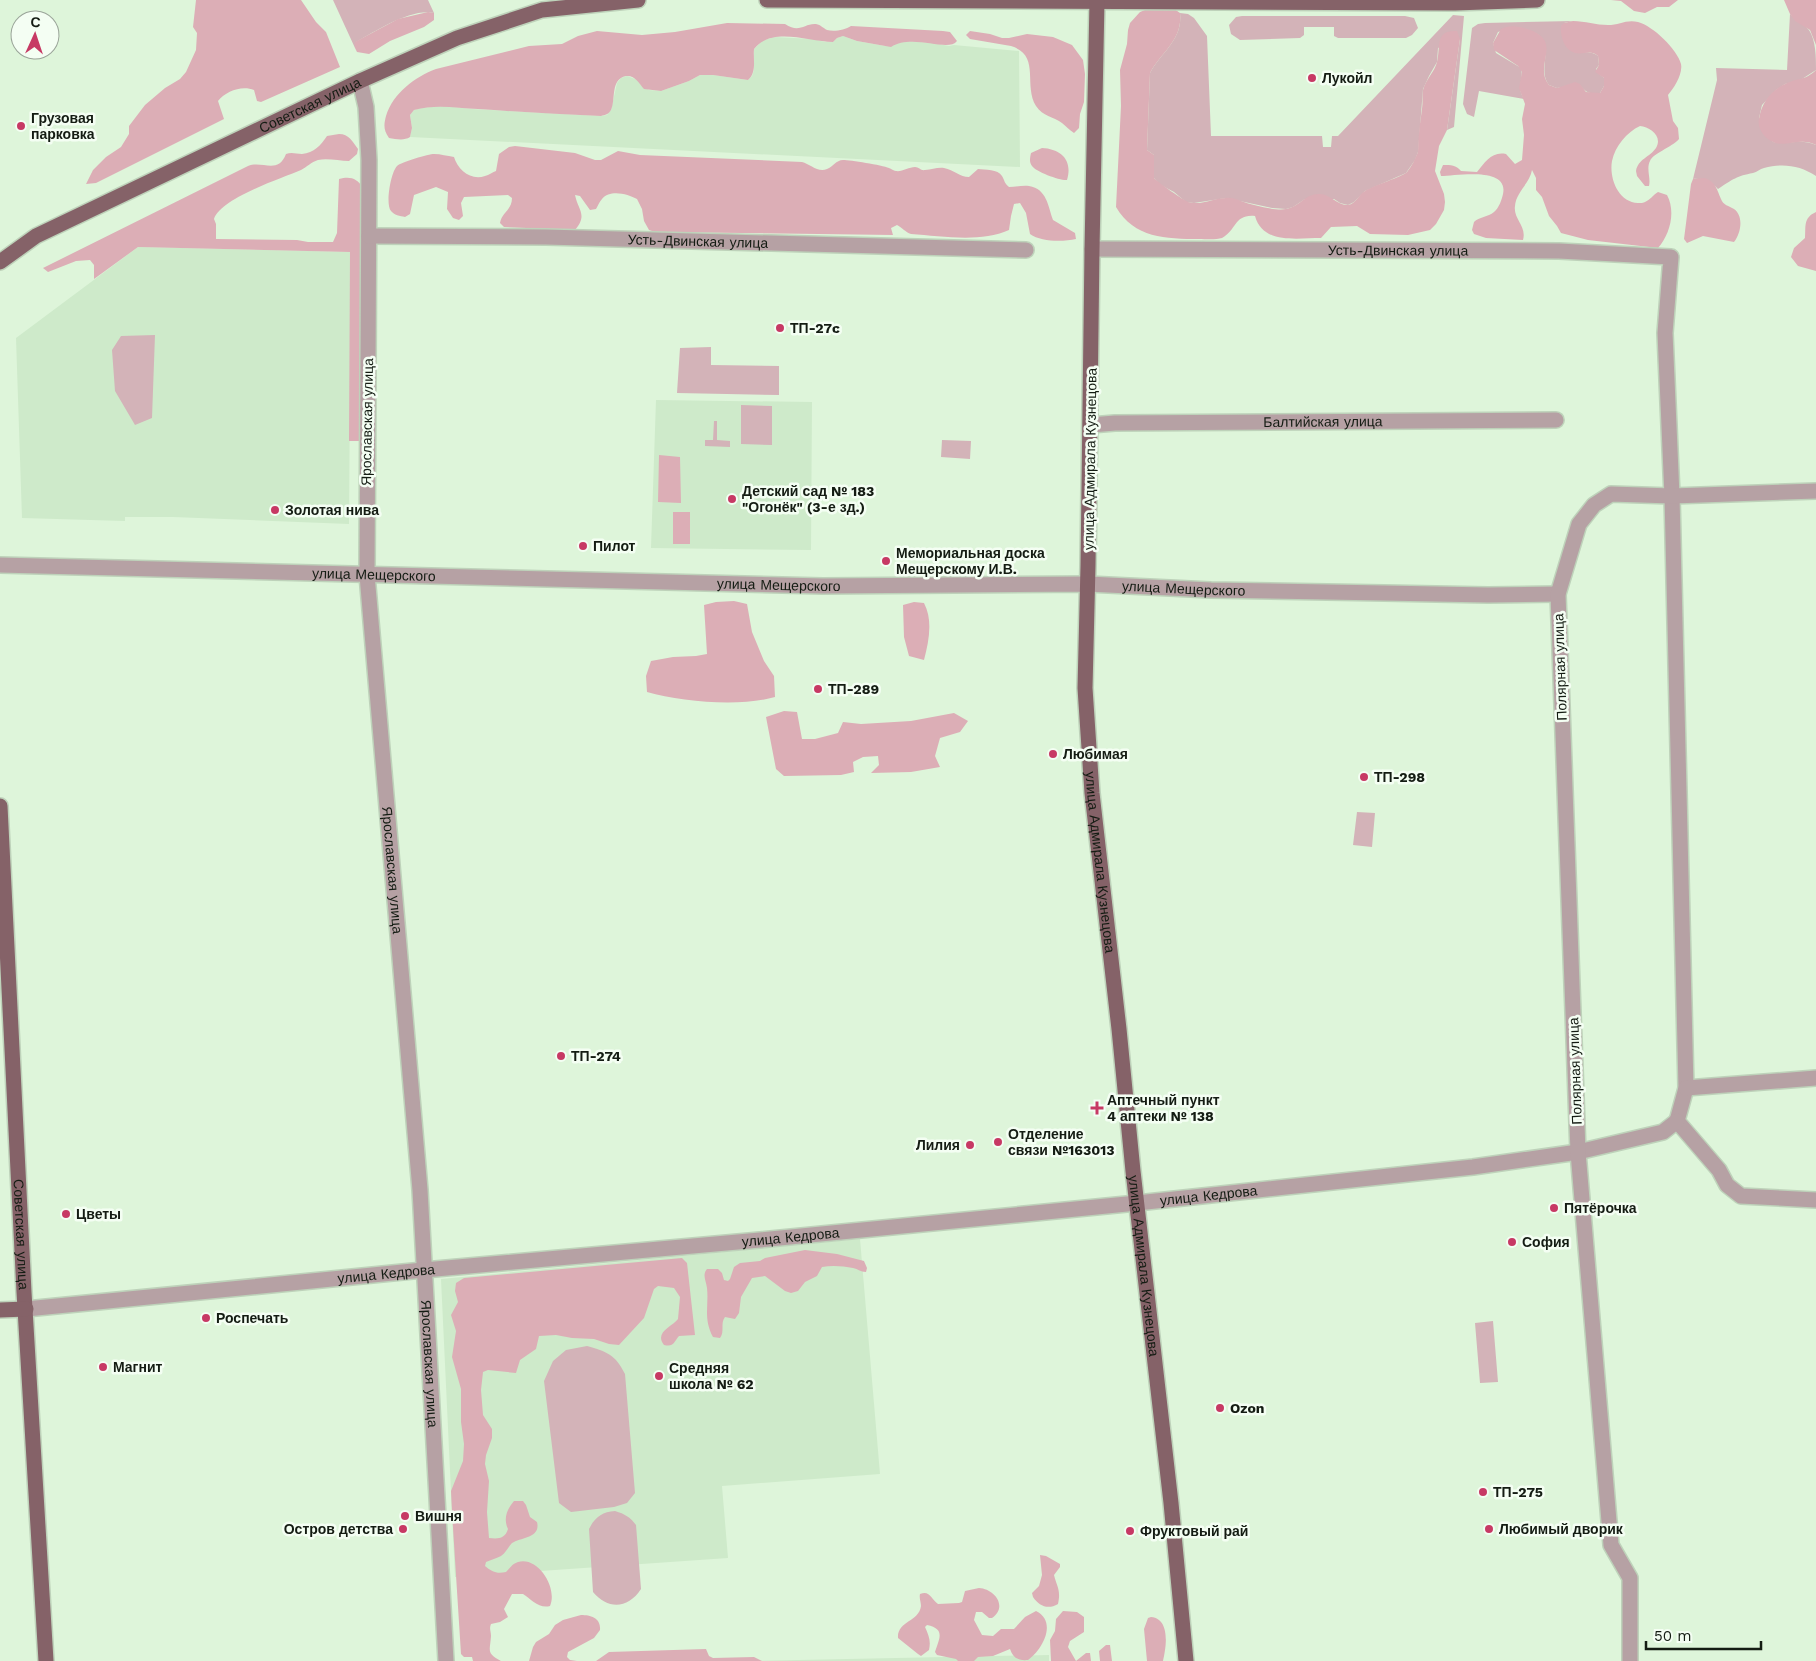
<svg xmlns="http://www.w3.org/2000/svg" width="1816" height="1661" font-family="'Work Sans',sans-serif">
<style>
.built{fill:#ceeaca}
.green{fill:#d3b3b8}
.forest{fill:#dcaeb6}
.lines{fill:none;stroke-linecap:round;stroke-linejoin:round}
.minor-casing{stroke:#bed2ba;stroke-width:18}
.major-casing{stroke:#bed2ba;stroke-width:18}
.minor{stroke:#b6a1a4;stroke-width:15}
.major{stroke:#856268;stroke-width:15}
.poi-dot{fill:#c73964;stroke:#f4fef3;stroke-width:2}
.labels{text-anchor:middle;stroke-width:5;stroke-linejoin:round;paint-order:stroke}
.poi-label{font-size:14px;font-weight:bold;fill:#141c13;stroke:#f4fef3;text-anchor:start}
.street-label{font-size:14px;fill:#141c13;stroke:#f4fef3}
</style>
<rect width="100%" height="100%" fill="#def5da"/>
<path class="built" d="M843,36L857,41L885,46H891L896,43L908,41L933,43L949,46L954,45L1019,51L1020,167L410,137L412,128L410,115L414,110L420,108L444,106L472,109L601,116L607,115L611,110L617,83L621,78L627,76L638,80L641,85L649,90L661,91L689,81L700,75H713L748,80L752,76L754,70V49L763,40L775,37L813,39L825,42H833L837,38Z
M138,247L351,252L349,524L173,517H125V521L22,518L16,338Z
M656,400L812,402L811,550L651,548Z
M860,1239L880,1474L722,1486L728,1558L455,1577L441,1279Z
M1049,1655V1661H745Z"/>
<path class="green" d="M333,0H428L434,13C411,8 376,31 356,42L355,48Z
M1180,13L1188,14L1194,18L1207,36L1211,136H1322L1323,147H1331L1332,136H1338L1453,15L1464,16L1454,127L1447,130L1460,39L1438,48L1437,62L1429,76L1423,89L1418,152L1415,160L1406,173L1365,191L1354,202L1348,205L1340,203L1334,199H1305L1293,207L1286,209L1272,208L1226,198L1194,203L1186,202L1174,192L1159,184L1154,178V155L1147,150L1150,73C1161,52 1183,40 1180,13Z
M1790,14C1797,22 1804,24 1809,30C1816,41 1816,57 1816,70L1802,79L1785,84L1776,90L1762,105L1759,118L1773,142C1788,145 1801,138 1816,145V176C1800,165 1782,163 1764,168C1760,169 1757,172 1753,173C1737,176 1733,179 1718,189C1712,183 1702,178 1693,179L1717,80L1716,68L1787,70Z
M1242,16H1405L1414,18L1418,28L1412,35L1406,38H1338L1334,36V27H1304V35L1300,38L1240,40L1231,34L1229,25L1236,17Z
M1573,21L1564,23L1567,47C1577,57 1588,48 1598,56L1599,65L1596,69L1598,73L1604,78V86L1600,93C1590,95 1585,92 1579,84L1557,88L1549,85C1536,69 1557,43 1535,33C1520,26 1513,27 1498,32L1493,43L1496,53L1521,68C1524,81 1516,87 1524,99L1479,91L1474,117L1467,114L1463,104L1472,28L1478,24L1485,23Z
M155,335L152,418L135,425L115,391L112,350L121,336Z
M711,347V365L779,366V395L677,393L680,348Z
M741,405L772,406V445L741,444Z
M714,421H717V440L730,441V447L705,446V440H713Z
M942,440L971,441L970,459L941,457Z
M1357,812L1375,813L1372,847L1353,845Z
M1493,1321L1498,1382L1480,1383L1475,1323Z
M587,1346C607,1352 615,1354 625,1374L635,1493L627,1503L614,1507L571,1512L559,1503L544,1381L553,1361L566,1350Z
M615,1511C625,1514 630,1517 636,1525L641,1589C628,1609 608,1610 593,1592L589,1529C595,1517 602,1512 615,1511Z"/>
<path class="forest" d="M196,0H301L316,22L326,32L340,67L261,102L257,101L254,90C242,85 226,91 218,101L224,119L96,183L86,184L93,170L106,157L121,147L129,134V126L145,105L165,88L180,79L186,72L196,50L197,33L193,27Z
M1611,0H1678L1669,7H1657L1645,13L1634,11L1621,1Z
M1784,0H1816V45L1810,30L1795,21L1790,14Z
M1155,6H1170L1180,13C1183,40 1161,52 1150,73L1147,150L1154,155V178C1157,182 1185,201 1188,202C1201,206 1214,198 1226,198C1231,197 1236,199 1241,201C1252,205 1275,211 1286,209C1299,207 1306,193 1320,194C1330,194 1338,206 1348,205C1356,204 1359,194 1365,191C1374,185 1402,177 1407,172C1412,166 1415,159 1418,152C1418,137 1420,123 1422,109C1423,103 1422,96 1423,90C1426,79 1435,71 1437,62C1441,47 1434,30 1457,31L1460,39L1447,130L1439,146L1435,171L1444,194L1445,202L1444,210L1436,224L1430,230L1408,235L1370,234L1357,226L1331,227L1321,238C1298,238 1263,245 1255,216C1234,214 1237,230 1222,238C1216,240 1205,239 1199,239C1166,239 1134,238 1116,207L1121,106L1120,70L1127,44L1128,30L1130,23L1140,12Z
M428,12L434,13V20L424,27L390,41L369,54L357,52L355,48V42L398,19Z
M1573,21C1585,21 1596,25 1608,25C1619,25 1627,19 1638,22C1653,26 1677,49 1681,64C1683,74 1674,88 1668,95L1673,121L1678,128L1679,139C1671,148 1653,153 1650,161C1646,169 1651,178 1649,186H1645L1637,176L1636,171C1638,159 1650,157 1656,148C1663,136 1650,127 1640,126C1627,132 1615,146 1612,161C1609,178 1618,202 1638,203C1640,203 1644,203 1645,202C1650,200 1653,195 1658,192L1667,195C1676,212 1670,234 1658,248L1588,240L1561,233L1557,226L1549,216L1542,197L1536,190V178L1532,170C1530,183 1516,192 1515,206C1513,219 1527,226 1523,240L1486,238L1474,234L1472,230L1474,222C1479,217 1488,217 1494,212C1499,208 1502,199 1503,194C1509,166 1456,176 1441,176L1440,172L1443,165C1451,165 1456,165 1461,171L1477,172C1485,162 1492,151 1506,154L1515,164L1522,160L1524,135L1522,119L1525,104L1519,88L1522,72L1518,66L1494,50L1493,43L1501,29C1508,25 1516,26 1524,28C1567,40 1532,64 1549,85L1557,88L1575,82L1580,84L1586,92L1600,93L1604,86V78L1595,72L1599,65L1598,56C1590,49 1584,55 1575,53C1564,50 1560,36 1561,26L1564,23Z
M727,23L785,24C800,34 804,23 816,24C821,25 823,28 827,30C834,32 845,30 851,26L943,31L950,32L957,41C948,53 913,33 891,47L857,41L843,36L837,38L833,42C809,42 772,26 754,49C753,60 757,72 748,80L713,75H700L689,81L661,91L644,89C639,83 635,75 626,76C610,79 616,100 611,110C609,114 605,115 601,116C560,114 519,112 478,109C456,108 436,104 414,110L410,115L412,128L410,137C404,141 396,139 389,138C383,130 384,124 386,116C393,93 415,77 436,69L529,46L562,44L578,36L597,31L642,35L675,32Z
M970,31L990,34L1002,38H1009L1027,34L1053,37L1072,45L1083,60L1085,74L1084,102L1080,114L1079,128L1074,133C1069,130 1066,126 1062,123C1053,116 1043,117 1036,106C1023,84 1041,55 1011,46L970,39L966,35Z
M1816,70V145C1800,136 1785,149 1771,141C1764,137 1757,128 1759,119C1761,104 1770,91 1785,84C1796,78 1805,81 1816,70Z
M339,134C349,134 352,141 358,149L357,154L349,161C339,161 328,158 318,160C311,162 307,167 301,170C280,179 221,198 214,219L216,224V239L297,240L308,242H333L337,233L339,179C350,176 357,178 363,188L360,357L362,368L361,441H349L350,252L138,247L94,279V265L90,260L76,261L48,272L43,268L248,166C262,160 278,175 286,154C292,152 296,154 302,154C314,153 321,145 327,136Z
M515,146L575,153L595,160H601L618,151L640,155L802,162C810,164 818,173 827,169C833,167 836,160 843,160C850,160 882,165 889,168C892,169 892,170 896,171C902,172 909,167 915,167C919,167 921,171 925,170C932,170 937,167 944,168C954,170 960,177 969,177L978,169C985,170 998,169 1002,176C1005,181 1004,183 1009,187C1016,187 1023,185 1029,186C1047,189 1048,206 1053,220L1075,233L1076,239C1063,242 1041,242 1030,234L1026,213L1020,203L1014,204L1011,216L1009,230C980,243 942,236 911,234C905,232 903,228 897,225L891,228L893,235L655,232L649,230L644,221L642,209L637,199C628,194 610,189 602,199C599,202 598,206 596,209L590,210L580,196L575,195C578,210 588,215 575,230L504,227L500,223C502,212 512,210 512,198L508,195L464,197L461,203L463,216L459,220L453,218L447,209L448,192L436,187L414,195L410,214L405,217C400,216 394,215 391,211C385,204 391,172 397,166C401,162 429,154 434,154C441,154 447,156 454,157C458,170 471,181 485,176C489,175 493,172 496,171L499,154L509,147Z
M1042,148C1061,149 1073,160 1067,180C1061,181 1036,172 1032,166C1029,162 1030,158 1031,153Z
M1705,178C1716,182 1717,190 1721,199C1723,205 1729,206 1734,209C1744,216 1741,233 1734,242L1703,236L1687,243L1684,239L1691,184L1693,179Z
M1816,212V271L1798,266L1791,257L1794,248L1805,238C1806,226 1803,218 1816,212Z
M659,455L680,457L681,503L658,502Z
M673,512H690V544H673Z
M734,601L747,604L752,632L764,661L774,676L775,697C741,707 682,702 647,692L646,676L651,661L673,657L696,656L707,654L704,605L716,602Z
M914,602L924,603C933,620 929,641 924,660L909,656L904,637L903,605Z
M784,711L797,712L802,739H815L838,733L843,722L861,724L911,721L954,713L968,721L960,732L940,738L935,756L940,767L911,772L871,773L879,765L878,756L863,757L853,762L854,772L841,775L784,776L776,769L766,717Z
M805,1250L837,1254L864,1261L867,1268L866,1272C861,1272 858,1269 853,1268C843,1266 832,1265 822,1267L817,1276L805,1282L798,1291L791,1293L785,1291L765,1276L752,1278L741,1297L739,1313L735,1319L725,1317C720,1323 725,1332 720,1338L713,1337C703,1318 709,1306 707,1288C706,1280 702,1275 707,1269H718L722,1273L724,1280L728,1281L730,1279L734,1267L740,1263L760,1261L765,1258Z
M682,1258L687,1263L695,1335L679,1336C673,1343 674,1347 664,1345C654,1332 672,1327 678,1319L680,1297L674,1288L658,1286L654,1289L644,1318L619,1345L609,1344L594,1339L572,1338L556,1335L539,1336L536,1349L520,1360L516,1373L488,1370L483,1372L481,1390L483,1415L492,1429V1438L486,1455L485,1464L489,1481L487,1512L489,1538C498,1539 505,1539 508,1529C503,1519 507,1509 514,1501H523L526,1505L530,1517L537,1522C541,1538 521,1537 512,1543C508,1547 506,1553 501,1556C497,1558 491,1560 486,1562L485,1566C492,1572 497,1574 506,1572C510,1568 512,1564 518,1562C538,1556 558,1588 550,1606C539,1609 531,1599 523,1594H512L504,1609L508,1617L500,1622L491,1624C489,1629 491,1631 491,1636C490,1651 486,1653 501,1661H473L472,1657H464L461,1654L452,1512L451,1491L463,1461L464,1444L461,1422V1389L452,1357L456,1331L451,1315L458,1302L455,1291L456,1283L464,1278Z
M1040,1555L1046,1556L1060,1564V1567L1054,1575C1057,1587 1061,1590 1058,1604C1048,1610 1039,1606 1033,1597L1032,1593L1039,1586L1042,1575Z
M979,1588C995,1589 1008,1607 992,1618H989L982,1612H976L974,1620L982,1635L993,1636L1001,1629H1014L1025,1617L1036,1611C1058,1622 1042,1650 1028,1660C1017,1661 1013,1657 1010,1649L993,1656L978,1657L974,1661H958L956,1659L937,1655L935,1652C939,1639 946,1629 927,1625L925,1627C929,1636 931,1641 929,1650L921,1656L918,1654L898,1638C897,1621 919,1622 921,1606C921,1602 919,1598 920,1594C930,1590 931,1599 938,1604L959,1603L962,1602L965,1591Z
M1063,1611L1077,1612L1084,1617V1632L1070,1641L1068,1647L1076,1661L1086,1653H1090L1091,1661H1051L1050,1640L1055,1631L1056,1619Z
M581,1615C591,1615 601,1618 600,1630L594,1638L568,1652L567,1657L570,1660L577,1661H529L533,1647L536,1642L549,1634L555,1625L563,1620Z
M1151,1617C1171,1619 1166,1648 1163,1661H1147L1144,1629L1148,1618Z
M1106,1645H1110L1112,1661H1100L1099,1651Z
M706,1649L709,1656L713,1658L754,1657L762,1661H596L609,1652Z"/>
<g class="lines">
<defs>
<g id="minor">
<path id="s1" d="M360,81L366,107L369,160L367,575L420,1190L446,1661"/>
<path id="s2" d="M369,236L546,237L1026,250"/>
<path id="s3" d="M1092,249L1559,251L1671,257L1665,333L1672,496L1686,1088L1677,1121L1719,1170L1727,1185L1741,1196L1816,1200"/>
<path id="s4" d="M1091,425L1115,423L1556,420"/>
<path id="s5" d="M0,565L823,586L1088,584L1211,590L1384,593L1488,595L1558,594"/>
<path d="M1686,1088L1816,1078"/>
<path id="s6" d="M26,1309L413,1271L760,1240L1137,1203L1473,1167L1578,1152L1663,1132L1677,1121"/>
<path d="M1630,1661V1578L1611,1545L1578,1152L1558,594L1579,524L1594,505L1611,494L1672,496L1816,491"/>
</g>
<g id="major">
<path d="M767,0L1455,3L1537,0"/>
<path id="s7" d="M1097,1L1092,249L1088,566L1085,688L1092,793L1119,1029L1133,1171L1171,1503L1186,1661"/>
<path id="s8" d="M0,262L36,236L360,81L457,38L542,10L638,0"/>
<path id="s9" d="M0,806L24,1292L46,1661"/>
<path d="M0,1310L26,1309"/>
</g>
</defs>
<use href="#minor" class="minor-casing"/>
<use href="#major" class="major-casing"/>
<use href="#minor" class="minor"/>
<use href="#major" class="major"/>
</g>
<g class="poi-dot">
<circle cx="1312" cy="78" r="5"/>
<circle cx="21" cy="126" r="5"/>
<circle cx="780" cy="328" r="5"/>
<circle cx="732" cy="499" r="5"/>
<circle cx="275" cy="510" r="5"/>
<circle cx="583" cy="546" r="5"/>
<circle cx="886" cy="561" r="5"/>
<circle cx="818" cy="689" r="5"/>
<circle cx="1053" cy="754" r="5"/>
<circle cx="1364" cy="777" r="5"/>
<circle cx="561" cy="1056" r="5"/>
<path d="M1094.5 1100.5h5v5h5v5h-5v5h-5v-5h-5v-5h5z"/>
<circle cx="998" cy="1142" r="5"/>
<circle cx="970" cy="1145" r="5"/>
<circle cx="1554" cy="1208" r="5"/>
<circle cx="66" cy="1214" r="5"/>
<circle cx="1512" cy="1242" r="5"/>
<circle cx="206" cy="1318" r="5"/>
<circle cx="103" cy="1367" r="5"/>
<circle cx="659" cy="1376" r="5"/>
<circle cx="1220" cy="1408" r="5"/>
<circle cx="1483" cy="1492" r="5"/>
<circle cx="405" cy="1516" r="5"/>
<circle cx="403" cy="1529" r="5"/>
<circle cx="1489" cy="1529" r="5"/>
<circle cx="1130" cy="1531" r="5"/>
</g>
<g class="labels">
<g class="poi-label">
<text x="1322" y="83">Лукойл</text>
<text x="31" y="123">Грузовая<tspan x="31" dy="16">парковка</tspan></text>
<text x="790" y="333">ТП-27c</text>
<text x="742" y="496">Детский сад № 183<tspan x="742" dy="16">"Огонёк" (3-е зд.)</tspan></text>
<text x="285" y="515">Золотая нива</text>
<text x="593" y="551">Пилот</text>
<text x="896" y="558">Мемориальная доска<tspan x="896" dy="16">Мещерскому И.В.</tspan></text>
<text x="828" y="694">ТП-289</text>
<text x="1063" y="759">Любимая</text>
<text x="1374" y="782">ТП-298</text>
<text x="571" y="1061">ТП-274</text>
<text x="1107" y="1105">Аптечный пункт<tspan x="1107" dy="16">4 аптеки № 138</tspan></text>
<text x="1008" y="1139">Отделение<tspan x="1008" dy="16">связи №163013</tspan></text>
<text x="960" y="1150" text-anchor="end">Лилия</text>
<text x="1564" y="1213">Пятёрочка</text>
<text x="76" y="1219">Цветы</text>
<text x="1522" y="1247">София</text>
<text x="216" y="1323">Роспечать</text>
<text x="113" y="1372">Магнит</text>
<text x="669" y="1373">Средняя<tspan x="669" dy="16">школа № 62</tspan></text>
<text x="1230" y="1413">Ozon</text>
<text x="1493" y="1497">ТП-275</text>
<text x="415" y="1521">Вишня</text>
<text x="393" y="1534" text-anchor="end">Остров детства</text>
<text x="1499" y="1534">Любимый дворик</text>
<text x="1140" y="1536">Фруктовый рай</text>
</g>
<g class="street-label">
<text dy="5" stroke="none"><textPath href="#s8" startOffset="348">Советская улица</textPath></text>
<text dy="5" stroke="none"><textPath href="#s2" startOffset="329">Усть-Двинская улица</textPath></text>
<text dy="5" stroke="none"><textPath href="#s3" startOffset="306">Усть-Двинская улица</textPath></text>
<text transform="translate(367 422) rotate(-89)" y="5">Ярославская улица</text>
<text dy="5" stroke="none"><textPath href="#s4" startOffset="232">Балтийская улица</textPath></text>
<text transform="translate(1090 459) rotate(-89)" y="5">улица Адмирала Кузнецова</text>
<text dy="5" stroke="none"><textPath href="#s5" startOffset="374">улица Мещерского</textPath></text>
<text dy="5" stroke="none"><textPath href="#s5" startOffset="779">улица Мещерского</textPath></text>
<text dy="5" stroke="none"><textPath href="#s5" startOffset="1184">улица Мещерского</textPath></text>
<text transform="translate(1560 667) rotate(-92)" y="5">Полярная улица</text>
<text dy="5" stroke="none"><textPath href="#s7" startOffset="862">улица Адмирала Кузнецова</textPath></text>
<text dy="5" stroke="none"><textPath href="#s1" startOffset="791">Ярославская улица</textPath></text>
<text transform="translate(1575 1071) rotate(-92)" y="5">Полярная улица</text>
<text dy="5" stroke="none"><textPath href="#s6" startOffset="1188">улица Кедрова</textPath></text>
<text dy="5" stroke="none"><textPath href="#s9" startOffset="429">Советская улица</textPath></text>
<text dy="5" stroke="none"><textPath href="#s6" startOffset="768">улица Кедрова</textPath></text>
<text dy="5" stroke="none"><textPath href="#s7" startOffset="1268">улица Адмирала Кузнецова</textPath></text>
<text dy="5" stroke="none"><textPath href="#s6" startOffset="362">улица Кедрова</textPath></text>
<text dy="5" stroke="none"><textPath href="#s1" startOffset="1286">Ярославская улица</textPath></text>
</g>
</g>
<g transform="translate(35 35) rotate(3)"><circle r="24" fill="#f4fef3" stroke="#9aa499"/>
<path d="M0-4L9 19L0 12L-9 19Z" fill="#c73964"/>
<text y="-8" font-size="14" font-weight="bold" text-anchor="middle" fill="#141c13">С</text>
</g>
<path d="M1646 1641v8h115v-8" fill="none" stroke="#141c13" stroke-width="2.5"/>
<text x="1654" y="1641" font-size="15" fill="#141c13" stroke="#f4fef3" stroke-width="4" paint-order="stroke">50 m</text>
</svg>
